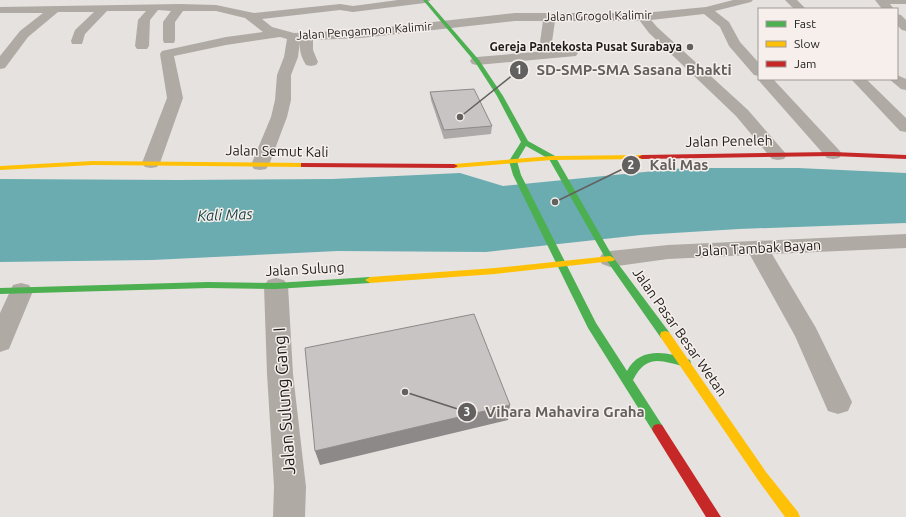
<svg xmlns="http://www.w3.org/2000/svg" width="906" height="517" font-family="Ubuntu,sans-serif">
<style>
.water{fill:#6aacb0}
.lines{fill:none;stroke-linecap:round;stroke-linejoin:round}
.street{fill:#afaaa4;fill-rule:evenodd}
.fast{fill:#4caf50;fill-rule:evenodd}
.slow{fill:#ffc107;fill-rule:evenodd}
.jam{fill:#c62828;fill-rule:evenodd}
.wall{fill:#aca9a8}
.shaded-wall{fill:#8c8988}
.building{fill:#c8c4c3;stroke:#8c8988}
.poi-dot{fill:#63615f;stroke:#f6efeb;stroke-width:1.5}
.labels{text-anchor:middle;stroke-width:3;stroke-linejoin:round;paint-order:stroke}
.far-street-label{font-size:12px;fill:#1d1b1a;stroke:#f6efeb}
.far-poi-label{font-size:12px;font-weight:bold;fill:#1d1b1a;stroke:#f6efeb;text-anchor:end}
.street-label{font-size:14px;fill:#1d1b1a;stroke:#f6efeb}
.water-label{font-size:15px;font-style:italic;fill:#194446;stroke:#f6efeb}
.near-street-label{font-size:17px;fill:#1d1b1a;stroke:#f6efeb}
.leader{fill:none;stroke:#63615f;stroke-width:1.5}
.callout-dot{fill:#63615f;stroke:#f6efeb;stroke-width:1.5}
.mark-label{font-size:12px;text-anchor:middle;font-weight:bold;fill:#fff}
.callout-label{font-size:15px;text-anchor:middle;font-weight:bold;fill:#63615f;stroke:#f6efeb;stroke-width:3;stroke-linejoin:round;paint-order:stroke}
</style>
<rect width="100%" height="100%" fill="#e6e2e0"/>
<path class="water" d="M685,168H798L906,173V223L739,229L641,235L486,252L338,251L152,260L0,262V179L177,180L333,179L460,173L503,186Z"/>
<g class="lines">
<path class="street" d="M398,0H431L425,3L353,12L340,10L262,19L272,27L294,33L361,30L515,13H643L706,7L733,0H753L751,2L715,11L729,22L740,42L759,63V76L754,75L729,46L720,27L704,14L651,20L657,27L748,110L787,155L784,159L778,160L772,159L736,116L649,33L640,21H555L552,42L551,45H541L540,42L543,21H515L361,38L313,40V50L318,62L316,65L311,66L306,65C301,57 299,50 300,41L298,57L291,75V100L287,117L269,165L266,169L260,170L254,169L251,165L271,117L275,100L277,75L284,57L287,39L280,37L226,45L174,56L183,98L160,163L157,167L151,168L145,167L142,163L167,98L160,54L162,51L226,37L263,32L245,18L216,11H183L175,22V40L174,43H164L163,40V22L171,11L158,10L150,20L149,46L147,49H137L135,46L138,20L146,11H107L85,34L82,44H72L71,41L75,30L94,12H58L28,37L5,68L0,69V56L20,31L43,13H0V7L180,4L216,5L254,13L340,4L353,6Z
M785,0H797L806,9H794Z
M875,0H906V4H890L894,9H882Z
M897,14L901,15L906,20V31L902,30L897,25Z
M571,49L576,50L578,53L576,56L477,65L472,64L470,61L472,58L477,57Z
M897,75L906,79V90L901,89L889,79H897Z
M759,77V79H773L839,150L842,154L839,158L833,159L827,158L760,82L758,79Z
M851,79H866L906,118V132L900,131Z
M906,234V248L772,254L816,328L852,402L848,411L838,414L828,411L795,336L750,255L668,259L610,267L602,264L599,259L602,254L610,251L668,245Z
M276,278L284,280L288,286L293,374L306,487L305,517H273L274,487L267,374L264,286L268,280Z
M21,283L29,285L33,291L9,349L0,352V313L13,285Z"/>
<path class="fast" d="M423,0H427L479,60L503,96L528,141L555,156L613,257L669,332L670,335L669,338L665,339L661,338L607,261L549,159L526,146L517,161L521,175L596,323L627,371C640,346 668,352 690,360L691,363L690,366L686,367C661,361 647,353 633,380L662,425L664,429L662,433L658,434L654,433L588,328L513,175L509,161L521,142L497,96L475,62Z
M370,277L375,280L370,283L276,289L208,288L0,294V288L208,282L276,283Z"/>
<path class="slow" d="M642,155H645V159L552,160L454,168L450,166L454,164L552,156Z
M93,161L304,163L308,165L304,167L93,165L0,170V166Z
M610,256L615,259L613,261L495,274L370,283L365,280L370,277L495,268Z
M665,331L669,332L766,472L798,512L800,517H785L758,480L661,338L660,335L661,332Z"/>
<path class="jam" d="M833,152L906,155V159L833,156L642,159L638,157L642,155Z
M301,163L454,164L458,166L454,168L304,167H301Z
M658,424L662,425L721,517H706L654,433L652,429L654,425Z"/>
</g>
<path class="wall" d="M430,92L492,126L491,134L444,139L431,100Z"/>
<path class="shaded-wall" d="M510,405L508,420L320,465L315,451Z"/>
<path class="building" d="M474,89L492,126L444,130L430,92Z
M474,314L510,405L315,451L305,348Z"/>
<circle class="poi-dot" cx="690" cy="47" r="4"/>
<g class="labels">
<g class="far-street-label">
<text transform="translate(598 16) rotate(-1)" y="4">Jalan Grogol Kalimir</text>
<text transform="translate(364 31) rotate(-4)" y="4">Jalan Pengampon Kalimir</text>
</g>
<g class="far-poi-label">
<text x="682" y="51">Gereja Pantekosta Pusat Surabaya</text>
</g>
<g class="street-label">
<text transform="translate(729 141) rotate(-1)" y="5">Jalan Peneleh</text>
<text transform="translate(277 151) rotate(1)" y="5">Jalan Semut Kali</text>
<text transform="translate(758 248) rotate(-3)" y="5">Jalan Tambak Bayan</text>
<text transform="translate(305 269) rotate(-3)" y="5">Jalan Sulung</text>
<text transform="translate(680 332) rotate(55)" y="5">Jalan Pasar Besar Wetan</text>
</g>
<g class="water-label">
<text transform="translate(225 215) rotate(-2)" y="5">Kali Mas</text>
</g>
<g class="near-street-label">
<text transform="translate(284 401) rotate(-94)" y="6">Jalan Sulung Gang I</text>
</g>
</g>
<path class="leader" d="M460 117L519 70M555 202L631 165M405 392L467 412"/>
<g class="callout-dot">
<circle cx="460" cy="117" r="4"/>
<circle cx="555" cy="202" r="4"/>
<circle cx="405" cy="392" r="4"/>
<circle cx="519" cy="70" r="10"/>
<circle cx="631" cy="165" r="10"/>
<circle cx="467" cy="412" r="10"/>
</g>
<g class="mark-label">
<text x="519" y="74">1</text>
<text x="631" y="169">2</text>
<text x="467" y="416">3</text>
</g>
<g class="callout-label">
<text x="634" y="75">SD-SMP-SMA Sasana Bhakti</text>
<text x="679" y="170">Kali Mas</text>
<text x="565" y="417">Vihara Mahavira Graha</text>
</g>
<rect x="758" y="8" width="140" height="72" fill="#f6efeb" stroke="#9f9a97"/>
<rect x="766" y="21" width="20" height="6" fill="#4caf50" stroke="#9f9a97"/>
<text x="794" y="28" font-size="12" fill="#1d1b1a">Fast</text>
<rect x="766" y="41" width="20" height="6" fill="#ffc107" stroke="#9f9a97"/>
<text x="794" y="48" font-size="12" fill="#1d1b1a">Slow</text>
<rect x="766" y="61" width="20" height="6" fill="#c62828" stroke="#9f9a97"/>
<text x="794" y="68" font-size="12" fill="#1d1b1a">Jam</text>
</svg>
